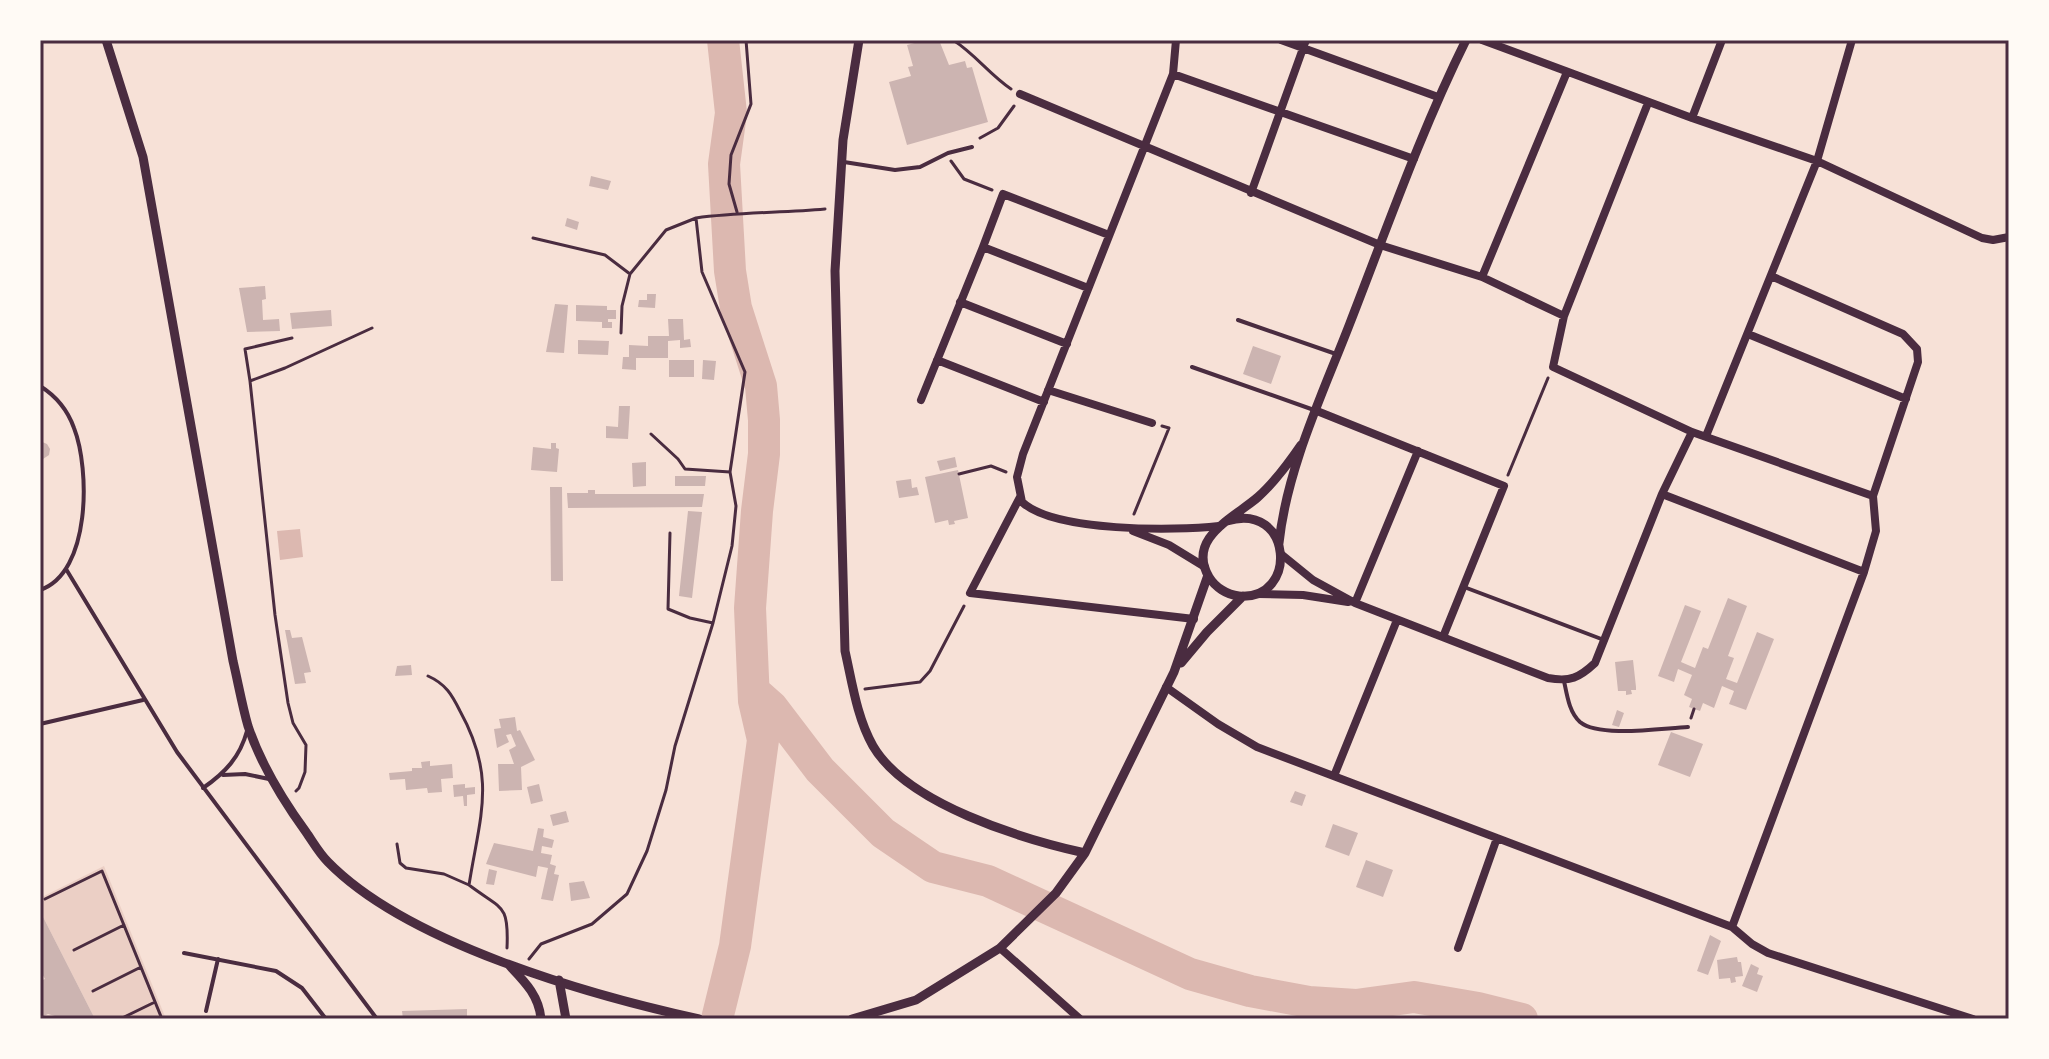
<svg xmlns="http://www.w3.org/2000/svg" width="2049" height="1059" font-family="Inter,sans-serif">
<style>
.green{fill:#ebcfc5}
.water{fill:#dcb8b0}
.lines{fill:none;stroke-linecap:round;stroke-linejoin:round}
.river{stroke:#dcb8b0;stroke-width:32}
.building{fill:#ccb4b1}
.path{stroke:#4a2c40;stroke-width:3}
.service{stroke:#4a2c40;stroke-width:4}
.minor{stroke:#4a2c40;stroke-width:8}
.tertiary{stroke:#4a2c40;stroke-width:9}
.neatline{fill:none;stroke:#4a2c40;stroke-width:3}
</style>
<rect width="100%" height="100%" fill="#f7e1d7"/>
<path class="green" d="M104,866L166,1019H95L40,911V898Z"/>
<path class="water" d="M300,529L303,557L280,560L277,531Z"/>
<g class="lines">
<path class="river" d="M754,691L772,707L820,770L883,833L933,867L988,881L1190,974L1250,991L1309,1002L1356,1005L1414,997L1478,1008L1522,1019
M717,1019L735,946L763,740L754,701L750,608L757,511L764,454V420L761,386L736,308L730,271L724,164L731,113L723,40"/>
</g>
<path class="building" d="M926,40H939L949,65L965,61L967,68L972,67L988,122L907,145L889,82L911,76L908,67L913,66L907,45Z
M591,176L611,181L608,190L589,186Z
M567,218L579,222L577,230L565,226Z
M265,286L266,299L262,300L263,320L279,319L280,331L247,332L239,288Z
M647,294H656L655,308L638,307L639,300H647Z
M555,304L568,305L564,353L546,352Z
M576,305L607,306V310H616V319H608V322H612V328H602V322L576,321Z
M331,310L332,326L292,329L290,313Z
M668,319H683L684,340L690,339L691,347L680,348V340L668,341V358H636V370L622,369L623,357H629V345L648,346V336H669Z
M578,340L609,341L608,355L578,354Z
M1253,346L1281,356L1271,384L1243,374Z
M669,360H694V377H669Z
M703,360L716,361L714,380L702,379Z
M619,406H630L628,439L606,438V426L618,427Z
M40,441L47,444L50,449L49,455L40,461Z
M551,443H556V448L559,449L557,472L531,470L533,447L551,449Z
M955,457L957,467L940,471L937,461Z
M646,462V486L633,487L632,463Z
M958,470L968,518L954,521L955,524L949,525L948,520L935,523L925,477Z
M675,476H706L705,486H675Z
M911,479L912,488L917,487L919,495L899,498L896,481Z
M550,487H562L563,581H551Z
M588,490H595V494H704L702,507L568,508L567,493H588Z
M688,511L702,512L692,598L679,596Z
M1728,598L1747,606L1728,656L1734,658L1726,679L1737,683L1757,632L1774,639L1746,710L1729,704L1734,691L1722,686L1714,708L1703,703L1700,711L1689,707L1692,699L1684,695L1692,675L1678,669L1674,682L1658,676L1685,605L1701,611L1681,662L1695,668L1703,647L1708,649Z
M285,630H290L292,638L302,637L311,672L304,673L306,683L295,684Z
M1633,660L1636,687V690H1631L1632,694L1626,695V691H1618L1615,662Z
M411,665L412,675L395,676L397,666Z
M1617,710L1624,713L1619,727L1612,725Z
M515,717L517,731L520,730L535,760L521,767L522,790L499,791L498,764H514L509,750L516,746L511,734L506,735L509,742L497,748L494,729L501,728L499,719Z
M1671,732L1703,744L1690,777L1658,765Z
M430,761V766L452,764L453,778L441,779L442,792L428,793L427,788L406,790L405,779L390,780L389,773L412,771V768H422L421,762Z
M465,784V788L475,787V794L467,795V806H464L463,796L454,797L453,785Z
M539,784L543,801L531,804L527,787Z
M1295,791L1306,795L1302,806L1290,802Z
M566,811L569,822L553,826L550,815Z
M1333,824L1358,833L1349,856L1325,847Z
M538,828L544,829L543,837L554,840L552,848L542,846L541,853L552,855L550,864L556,866L554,874L559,875L553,901L541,899L548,868L538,866L536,877L486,864L494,843L533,851Z
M1366,860L1393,870L1383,897L1356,887Z
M489,869L497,871L494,885L486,884Z
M584,881L590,898L571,901L569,883Z
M40,911L95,1019H65L48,1014L40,1018V981L45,979L40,970Z
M1710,935L1721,941L1708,975L1697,971Z
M1737,957L1738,962H1741L1743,976L1735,977L1736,982L1731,983L1730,978L1719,979L1717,960Z
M1751,964L1759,968L1757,974L1763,976L1757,992L1742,986Z
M467,1009V1019H403L402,1011Z"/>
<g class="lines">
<path class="path" d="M923,40V41
M953,40C975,54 989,74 1011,89
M980,138L998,128L1014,106
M951,161L964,179L992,190
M737,212L729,184L731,155L751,104L746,40
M533,238L605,255L630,274
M621,333L622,306L630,274L666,230L696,218
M250,381L245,349L292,338
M651,434L678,459L685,469L730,472
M959,474L991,466L1006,472
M1508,475L1548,378
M1134,514L1169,428L1162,426
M670,533L668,609L690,618L713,623
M428,676C446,684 452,695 460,711C497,778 480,815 469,885C502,910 509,903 507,948
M865,689L920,682L930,671L964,606
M1691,718L1694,709
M296,791L299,788L305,772L306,745L293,723L288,703L275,615L250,381L285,368L372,328
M397,844L400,863L406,868L444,874L469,885
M45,899L102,871L162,1019
M74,950L124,925
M529,959L541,944L592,924L627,894L647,851L666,790L675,746L713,623L732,546L736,506L730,472L745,372L702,272L696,218C739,212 782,213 825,209
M93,991L141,967
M120,1019L155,1002"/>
<path class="service" d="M844,162L895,170L920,167L948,153L972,147
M1238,320L1336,354
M1192,367L1314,410
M40,386C56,396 68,411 74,428C90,469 91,573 40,590
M66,569L177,752L377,1019
M1464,587L1604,640
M1564,681C1567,695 1569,712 1580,722C1599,738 1663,728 1688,727
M40,724L143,700
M223,775L245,774L269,779
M203,788C225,773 240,757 247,731
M184,953L276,971L302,988L326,1019
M206,1011L218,959"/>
<path class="minor" d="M1176,40L1173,74L1023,454L1017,477L1022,502C1054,532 1175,531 1219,526
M1281,40L1438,97
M1482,40L1692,118L1817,161L1982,238L1993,240L2009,237
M1173,74L1414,159
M1020,94L1380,245L1482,277L1564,316
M1648,103L1564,316L1553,367L1692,432L1873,496
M1692,118L1722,40
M1251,193L1306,40
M983,247L1003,194L1109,235
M1482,277L1567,72
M960,302L1067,344
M1748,334L1906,399
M937,360L1044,402
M1048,390L1152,423
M921,400L983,247L1088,288
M1317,411L1504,486L1443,637
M1706,436L1817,161L1852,40
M1662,494L1692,432
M1020,497L970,593L1194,619
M1133,531L1169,545L1205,567
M1281,554L1313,580L1355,603L1548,678C1570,682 1579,678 1595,663L1662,494L1864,572
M1258,594L1303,595L1348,602
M1355,603L1418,451
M1166,687L1218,724L1257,747L1732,927L1752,944L1768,953L1973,1019
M1334,776L1397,620
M1732,927L1864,572L1876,531L1873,496L1918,362L1917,349L1903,334L1771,276
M1000,948L1080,1019
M1458,948L1497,838"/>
<path class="tertiary" d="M106,40L143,157L233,661C238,682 242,705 248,726C261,765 282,799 306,832C313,842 319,853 328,862C407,943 589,995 699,1019
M859,40L843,140L835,271L845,651C852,682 857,718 873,746C907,804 1022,839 1085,853
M1227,521C1293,501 1299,601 1239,596C1227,595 1215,587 1209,577C1186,538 1234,518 1258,497C1275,482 1288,464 1301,445
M1279,543C1287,468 1323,393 1350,323C1387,228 1421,131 1466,40
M1181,663L1207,632L1243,596
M508,964C524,981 539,995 541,1019
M559,980L566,1019
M852,1019L916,1000L1000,948L1056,893L1085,853L1174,672L1208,575"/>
</g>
<rect width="2049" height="1059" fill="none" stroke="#fffaf5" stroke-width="84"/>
<rect x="42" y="42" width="1965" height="975" class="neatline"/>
</svg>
